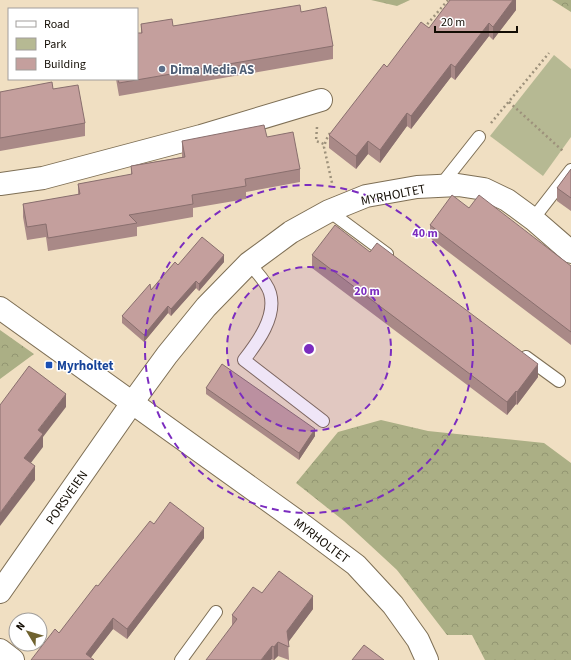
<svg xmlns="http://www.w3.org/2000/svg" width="571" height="660" font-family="'Source Sans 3',sans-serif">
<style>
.forest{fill:url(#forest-crowns)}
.park{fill:#b6b993}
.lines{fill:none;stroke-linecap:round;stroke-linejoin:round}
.lane-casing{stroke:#7e6f55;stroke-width:14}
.street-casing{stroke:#7e6f55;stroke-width:24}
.secondary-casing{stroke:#7e6f55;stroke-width:24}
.path{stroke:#9d917b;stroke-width:2.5;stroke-dasharray:2 3;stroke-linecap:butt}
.lane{stroke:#fff;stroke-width:12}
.street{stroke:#fff;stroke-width:22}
.secondary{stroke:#fff;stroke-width:22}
.wall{fill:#a98987}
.shaded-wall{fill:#896f6e}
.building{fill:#c49f9d;stroke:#896f6e}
.ring{fill:none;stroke:#7b2cbf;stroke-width:2;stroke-dasharray:7 5}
.service-dot{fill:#5c6f8a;stroke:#fff;stroke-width:1.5}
.transit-dot{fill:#1a4fb4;stroke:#fff;stroke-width:1.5}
.labels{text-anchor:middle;stroke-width:3;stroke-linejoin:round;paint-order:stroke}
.service-label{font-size:13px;font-weight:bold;fill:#4e5e75;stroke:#fff;text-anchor:start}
.street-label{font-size:13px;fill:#130d04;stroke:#fff}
.transit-label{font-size:13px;font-weight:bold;fill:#164399;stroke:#fff;text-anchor:start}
.centre{fill:#7b2cbf;stroke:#fff;stroke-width:2}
.ring-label{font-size:12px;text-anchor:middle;font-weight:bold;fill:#7b2cbf;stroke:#fff;stroke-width:3;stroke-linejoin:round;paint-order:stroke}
</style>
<defs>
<pattern id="forest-crowns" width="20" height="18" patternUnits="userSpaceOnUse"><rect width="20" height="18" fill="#abaf85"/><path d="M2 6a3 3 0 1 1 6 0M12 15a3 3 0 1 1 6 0" fill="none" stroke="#929571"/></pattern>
</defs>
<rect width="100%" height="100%" fill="#f0dfc2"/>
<path class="forest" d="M371,0H410L397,6Z
M552,0H571V12Z
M0,330L34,354L0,379Z
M381,420L428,431L544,443L571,463V660H485L472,635H447L397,570L344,521L296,483L338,432Z"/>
<path class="park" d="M554,55L571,69V137L543,176L490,136Z"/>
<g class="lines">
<defs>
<path id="lane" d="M441,185L479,137
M329,211L387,254
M533,219L571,170
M249,263C256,272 267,282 270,293C277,317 257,343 244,360L323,421
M526,357L559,381
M181,660L216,612"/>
<path id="street" d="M0,184L43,178L201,136L321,100
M0,592L132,403L167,355L206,307L249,263L291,232L329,211L366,196L417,187L458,185L484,189L507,200L533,219L571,252
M0,650L13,660"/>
<path id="secondary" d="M0,308L304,526L356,565L393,605L418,640L427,660"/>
</defs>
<use href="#lane" class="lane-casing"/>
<use href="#street" class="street-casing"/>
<use href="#secondary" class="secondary-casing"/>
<path class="path" d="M424,28L448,0
M509,102L564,152
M491,123L549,53
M317,127L316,141L324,144
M330,133L326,140L324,147L332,183"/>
<use href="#lane" class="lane"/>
<use href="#street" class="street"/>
<use href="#secondary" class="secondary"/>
</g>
<path class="wall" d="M516,0V10L493,40L489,36L455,80L451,77L411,129L407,126L380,163L368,154L356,169L329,148V135L387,67L429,28Z
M301,12L333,46V59L119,96L116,79H137L141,33V24L173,26Z
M53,89L85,123V136L0,151V92Z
M267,137L300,169V182L246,192V199L193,208V217L137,227V236L48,251L46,237L27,240L23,217V204L78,195V184L131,175V166L182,157V141Z
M571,169V211L557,201V188Z
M469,208L571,266V345L430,238V225Z
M312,255L538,377L517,405L516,404L507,415L312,268Z
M224,262L199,291L196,288L171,316L168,313L144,342L122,323V316L178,265Z
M206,388L315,436L299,460L206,394Z
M154,524L204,538L127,639L113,629L91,657L59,633L98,586Z
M262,593L313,609L288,642L289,660L278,656L274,660H273L232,626V615Z"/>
<path class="shaded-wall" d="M513,0H516V10L493,40V27Z
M489,23V36L455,80V67Z
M451,64V77L411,129V116Z
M407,113V126L380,163V150Z
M368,141V154L356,169V156Z
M224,255V262L199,291V284Z
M196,281V288L171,316V309Z
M168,306V313L144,342V335Z
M538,364V377L517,405V392Z
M516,391V404L507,415V402Z
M66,394V407L43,437V447L24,472V458L38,430Z
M315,429V436L299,460V453Z
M35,466V480L0,526V513Z
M204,528V538L127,639V629Z
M313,596V609L287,644V631Z
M113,618V629L89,660L86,654Z
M278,642V656L274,660V647Z
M272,646V659L271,660H261Z"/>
<path class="building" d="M450,0H513L493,27L489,23L455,67L451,64L411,116L407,113L380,150L368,141L356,156L329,135L384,64L387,67L421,22L429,28Z
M300,5L301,12L326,7L333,46L119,83L118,79H137V33H142L141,24L172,19L173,26Z
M52,82L53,89L78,85L85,123L0,138V92Z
M264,125L267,137L293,132L300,169L245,179L246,186L192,195L193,204L129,215L137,223L48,238L46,224L27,227L23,204L80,194L78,184L132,174L131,166L185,157L182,141Z
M571,169V198L557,188Z
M452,195L469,208L479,195L571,266V332L430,225Z
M335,225L370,252L377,243L538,364L517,392L516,391L507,402L312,255Z
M202,237L224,255L199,284L196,281L171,309L168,306L144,335L122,316L150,284L151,290L175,262L178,265Z
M222,364L315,429L299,453L206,388Z
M29,366L66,394L38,430L43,434L24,458L35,466L0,513V405Z
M170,502L204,528L127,629L113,618L86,654L94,660H31L55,629L59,633L96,585L98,586L150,521L154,524Z
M279,571L313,596L287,631L289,647L278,642L274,647L272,646L261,660H206L237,619L232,615L253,587L262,593Z
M364,645L384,660H352Z"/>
<circle cx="309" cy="349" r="82" fill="#7b2cbf" fill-opacity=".12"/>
<g class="ring">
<circle cx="309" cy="349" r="82"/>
<circle cx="309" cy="349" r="164"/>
</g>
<circle class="service-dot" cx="162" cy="69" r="4"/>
<rect class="transit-dot" x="45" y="361" width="8" height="8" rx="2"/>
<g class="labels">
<g class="service-label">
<text x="170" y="74">Dima Media AS</text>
</g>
<g class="street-label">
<text transform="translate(393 194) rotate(-11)" y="5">MYRHOLTET</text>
<text transform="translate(66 497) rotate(-55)" y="5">PORSVEIEN</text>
<text transform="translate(322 540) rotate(37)" y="5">MYRHOLTET</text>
</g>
<g class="transit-label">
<text x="57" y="370">Myrholtet</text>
</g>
</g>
<circle cx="309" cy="349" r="6" class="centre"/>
<g class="ring-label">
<text x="425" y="237">40 m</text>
<text x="367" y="295">20 m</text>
</g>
<rect x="8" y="8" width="130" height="72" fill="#ffffff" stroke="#a19e9b"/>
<rect x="16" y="21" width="20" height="6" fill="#ffffff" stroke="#a19e9b"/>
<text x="44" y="28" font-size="12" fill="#130d04">Road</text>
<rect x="16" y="38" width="20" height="12" fill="#b6b993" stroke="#a19e9b"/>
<text x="44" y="48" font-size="12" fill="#130d04">Park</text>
<rect x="16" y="58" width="20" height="12" fill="#c49f9d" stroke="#a19e9b"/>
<text x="44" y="68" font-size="12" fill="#130d04">Building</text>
<g transform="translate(28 632) rotate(308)"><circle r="19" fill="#ffffff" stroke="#a19e9b"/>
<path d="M0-3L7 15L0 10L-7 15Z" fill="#6f622f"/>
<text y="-6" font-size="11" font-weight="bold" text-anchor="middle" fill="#130d04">N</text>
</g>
<path d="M435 26v6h82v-6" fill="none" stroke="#130d04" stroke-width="2"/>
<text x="441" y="26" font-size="12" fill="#130d04" stroke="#ffffff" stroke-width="3" paint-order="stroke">20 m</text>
</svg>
